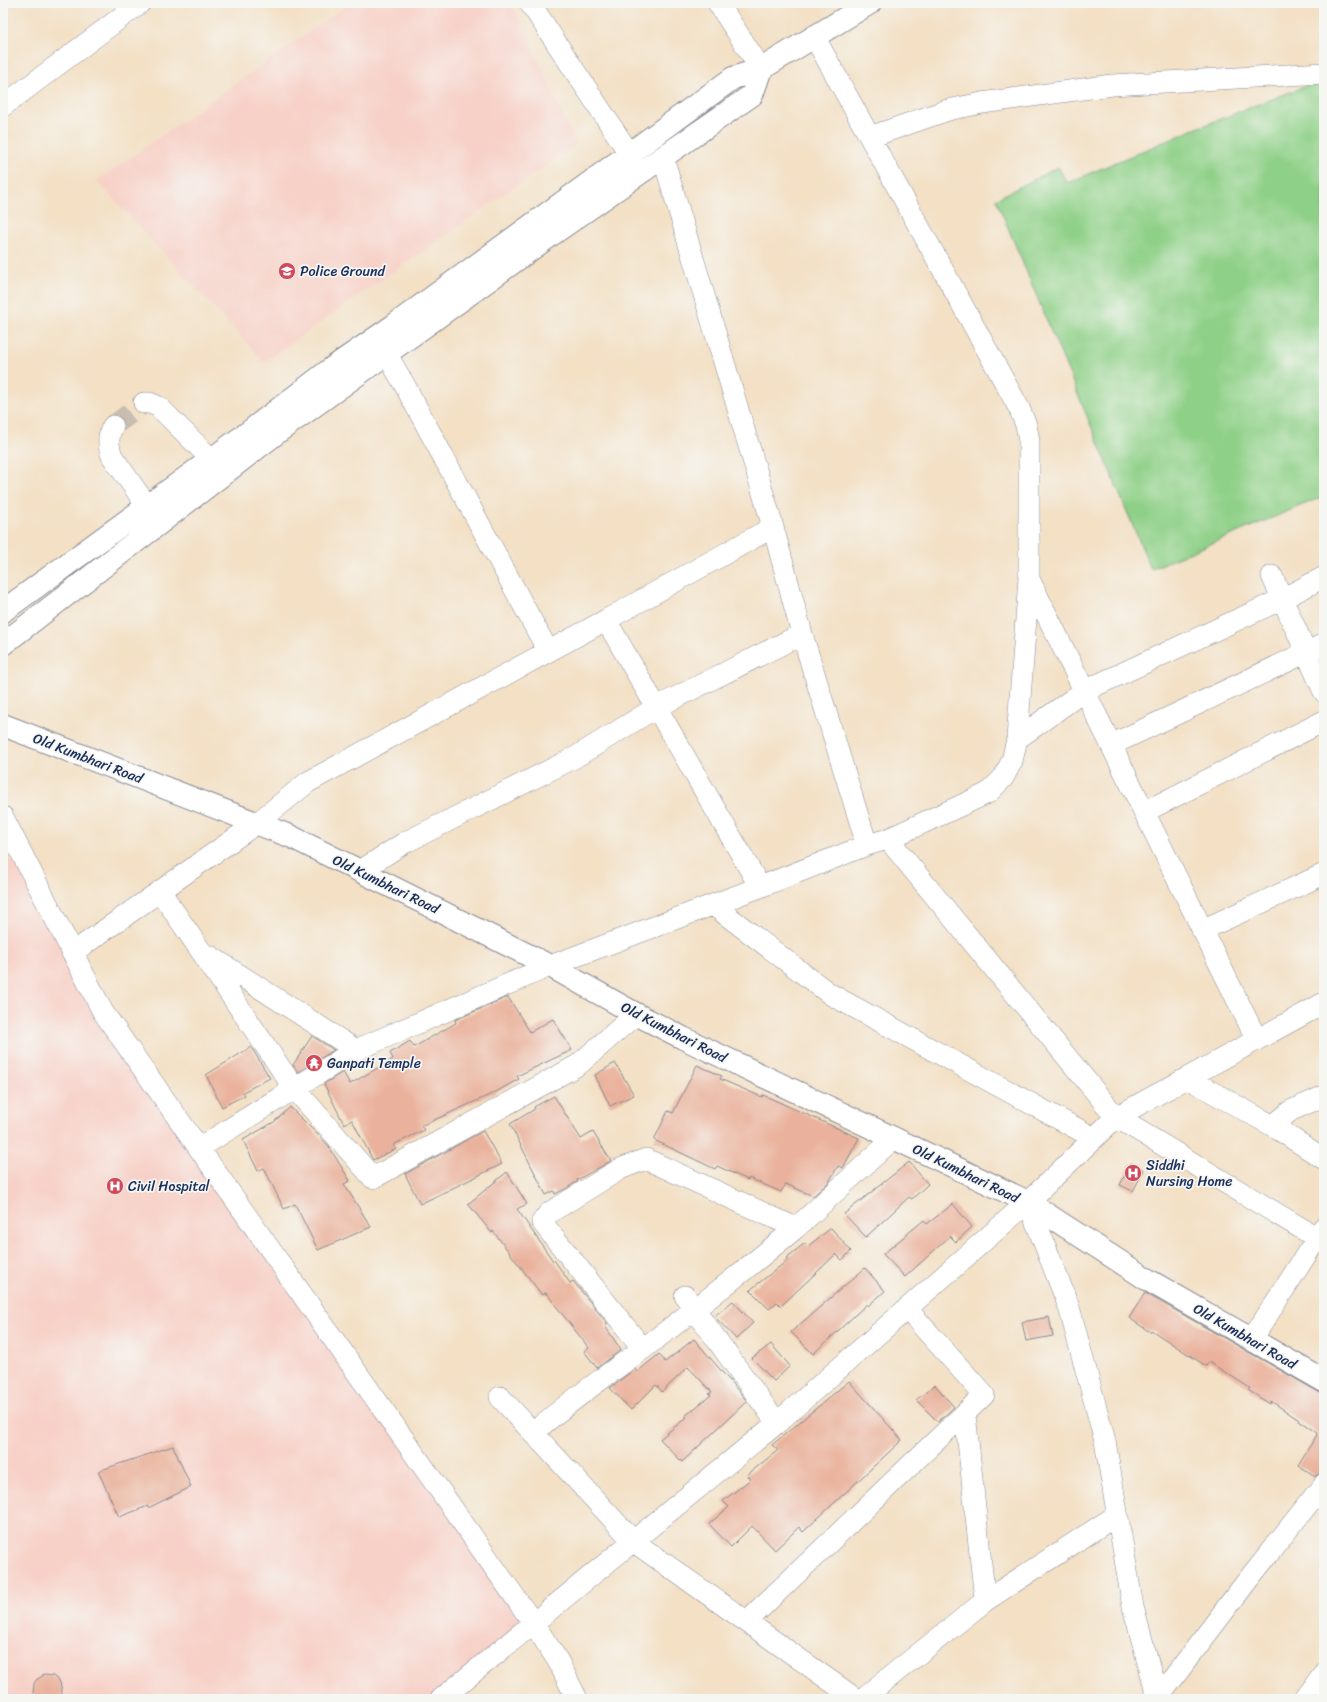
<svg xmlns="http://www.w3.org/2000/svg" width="1327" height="1702" font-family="Sriracha,sans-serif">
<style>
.built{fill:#f7d1c8}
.green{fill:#8ed087;stroke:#548072}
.building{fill:#eab29c}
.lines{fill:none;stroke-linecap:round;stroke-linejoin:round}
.minor-tunnel{stroke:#c8bdb0;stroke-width:21;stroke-dasharray:21 10;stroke-linecap:butt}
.minor-casing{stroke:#878892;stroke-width:22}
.major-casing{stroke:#878892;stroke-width:24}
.minor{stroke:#fff;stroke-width:21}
.major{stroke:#fff;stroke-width:22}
.labels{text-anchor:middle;stroke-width:3.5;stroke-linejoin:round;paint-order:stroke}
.poi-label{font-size:14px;fill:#1b2f5e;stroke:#f6f6f2;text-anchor:start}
.street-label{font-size:14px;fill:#1b2f5e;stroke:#f6f6f2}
</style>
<rect width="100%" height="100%" fill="#f6f6f2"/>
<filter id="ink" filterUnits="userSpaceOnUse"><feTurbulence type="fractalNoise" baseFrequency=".025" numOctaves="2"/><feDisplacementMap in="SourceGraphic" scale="8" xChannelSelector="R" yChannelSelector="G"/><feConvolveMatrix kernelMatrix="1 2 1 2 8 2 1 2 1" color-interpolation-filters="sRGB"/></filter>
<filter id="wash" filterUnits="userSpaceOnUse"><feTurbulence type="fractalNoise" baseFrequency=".012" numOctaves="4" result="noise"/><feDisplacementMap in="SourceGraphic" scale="16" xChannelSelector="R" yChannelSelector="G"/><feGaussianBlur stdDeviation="0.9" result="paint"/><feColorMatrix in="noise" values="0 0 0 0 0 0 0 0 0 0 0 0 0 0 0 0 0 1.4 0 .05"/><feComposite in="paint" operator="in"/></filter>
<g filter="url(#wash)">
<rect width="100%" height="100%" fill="#f3e0c5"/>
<path class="built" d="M350,3H512L576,144L264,362L97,181Z
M3,855L28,870L103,1012L534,1624L433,1699H3Z"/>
<path class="green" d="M1316,82L1324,99V496L1151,569L996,199L1058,167L1067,183L1192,130Z"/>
<g id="blocks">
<path class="building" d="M508,997L530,1032L553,1019L572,1050L517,1076L519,1079L494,1093L421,1126L424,1130L393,1145L396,1149L373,1160L352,1120L344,1124L324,1084L343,1072L350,1084L393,1059L390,1053L410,1041L414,1047L456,1023L455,1020Z
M312,1036L334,1050L298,1072L293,1065Z
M251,1047L270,1078L243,1092L245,1095L222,1107L206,1075Z
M615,1063L634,1095L610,1106L595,1075Z
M697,1065L722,1076L720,1079L762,1097L763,1095L859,1138L843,1168L838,1166L829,1182L813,1196L786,1184L781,1192L749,1178L748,1180L717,1166L715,1169L654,1140L668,1111L673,1113Z
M554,1096L581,1139L593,1132L611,1161L577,1180L578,1181L567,1188L555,1194L554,1191L546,1195L510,1124L535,1109L534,1107Z
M290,1107L328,1145L350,1181L344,1184L371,1227L318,1250L295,1204L284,1209L264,1168L258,1171L243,1140L274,1122Z
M483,1131L502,1164L420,1204L405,1174Z
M909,1162L928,1184L912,1199L909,1197L866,1237L844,1214Z
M1131,1163L1144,1170L1133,1191L1120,1185Z
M507,1172L527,1204L517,1209L553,1261L554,1260L570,1283L573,1281L608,1324L605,1326L621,1350L597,1368L584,1351L589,1348L563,1315L546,1293L542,1295L493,1231L492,1233L468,1204Z
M953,1204L972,1227L956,1242L950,1236L905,1277L883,1254L924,1220L927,1224Z
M831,1228L851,1251L842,1260L836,1254L781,1306L777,1302L769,1309L750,1290L788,1260L786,1258L805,1243L808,1246Z
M865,1268L885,1291L868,1306L867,1304L813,1354L791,1332Z
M1145,1293L1324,1395L1323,1472L1315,1476L1298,1465L1318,1433L1271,1401L1270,1404L1248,1390L1250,1388L1209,1362L1206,1366L1151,1330L1150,1332L1129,1318Z
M733,1301L753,1323L736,1339L714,1316Z
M1049,1317L1053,1336L1026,1341L1022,1322Z
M694,1339L747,1401L682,1462L660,1439L687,1417L685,1416L711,1395L709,1394L712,1392L688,1367L662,1392L656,1385L631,1410L610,1388L635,1369L637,1372L659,1354L665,1362Z
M771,1344L790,1366L774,1381L752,1358Z
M849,1381L902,1440L803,1532L799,1527L775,1550L752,1526L731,1547L709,1524L729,1507L723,1501L751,1479L747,1475L778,1450L772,1445Z
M935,1385L954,1407L938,1422L916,1400Z
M173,1446L191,1487L148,1508V1506L119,1517L98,1471Z
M44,1675L53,1676L60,1682L62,1692L60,1699H36L33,1693L34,1684L36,1680Z"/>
</g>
</g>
<g filter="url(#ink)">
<use href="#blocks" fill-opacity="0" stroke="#878892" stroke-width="1"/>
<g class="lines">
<path class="minor-tunnel" d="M113,426L144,403"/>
<defs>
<path id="minor" d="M530,3L629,153
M718,3L761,69
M814,36L1019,408L1026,425L1029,441V578L1017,739L1012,761L1003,778L988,793L888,839
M3,106L140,3
M870,137L948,110L982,103L1112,85L1324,73
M663,157L773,527
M386,353L404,384L548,651
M144,403H150L159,407L211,459
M113,426C107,436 108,446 112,456L147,506
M1272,576L1324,692
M1029,579L1257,1040
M606,620L773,527L802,634L867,845
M1017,739L1084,691L1282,599L1324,577
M1111,745L1324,644
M1144,812L1324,721
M3,817L103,1012L534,1624L558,1661L577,1699
M360,871L404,843L574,758L657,707L802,634
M160,891L294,1088L373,1178L578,1065L636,1014
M713,905L830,994L1094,1138
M1202,930L1324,874
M72,953L257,823L308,782L606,620L760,887
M210,956L356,1050
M1187,1078L1273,1126L1324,1159
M1273,1126L1290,1111L1324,1096
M199,1148L356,1050L550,966L760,887L867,845L888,839L1116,1117L1324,1242
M1028,1202L1069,1307L1105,1441L1133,1607L1158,1699
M796,1228L894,1138
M685,1296L777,1423
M1252,1339L1324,1227
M500,1397L634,1542L856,1699
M965,1413L985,1601
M533,1433C568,1402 606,1376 644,1348C695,1310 746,1269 796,1228L646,1159L620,1169L549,1213L542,1222L643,1349
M747,1621L984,1395L907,1309
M1158,1698L1247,1581L1324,1484
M441,1699L777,1423L1028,1202L1116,1117L1324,1003
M862,1699L985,1601L1117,1515
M1305,1699L1324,1673"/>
<path id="major" d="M3,611L246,434L332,368L393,326L733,78L761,69L870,3
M3,644L278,432L554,233L752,95L761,69
M3,725L292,837L550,966L636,1014L683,1038L1028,1202L1148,1280L1324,1381"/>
</defs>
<use href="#minor" class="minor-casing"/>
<use href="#major" class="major-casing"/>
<use href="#minor" class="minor"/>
<use href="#major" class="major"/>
</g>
</g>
<defs>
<symbol id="school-disc" viewBox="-11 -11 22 22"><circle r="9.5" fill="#d1495b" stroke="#f6f6f2"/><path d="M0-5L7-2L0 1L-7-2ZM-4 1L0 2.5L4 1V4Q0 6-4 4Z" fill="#fff"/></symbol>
<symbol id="temple-disc" viewBox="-11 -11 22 22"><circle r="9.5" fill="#d1495b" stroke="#f6f6f2"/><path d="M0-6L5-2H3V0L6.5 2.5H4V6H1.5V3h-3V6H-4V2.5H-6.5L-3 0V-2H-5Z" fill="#fff"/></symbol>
<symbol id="hospital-disc" viewBox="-11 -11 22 22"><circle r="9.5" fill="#d1495b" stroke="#f6f6f2"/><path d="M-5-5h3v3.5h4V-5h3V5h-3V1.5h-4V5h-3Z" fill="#fff"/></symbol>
</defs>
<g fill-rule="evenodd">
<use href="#school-disc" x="277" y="261" width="20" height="20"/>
<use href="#temple-disc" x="304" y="1053" width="20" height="20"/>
<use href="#hospital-disc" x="1123" y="1163" width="20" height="20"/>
<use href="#hospital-disc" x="105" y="1176" width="20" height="20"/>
</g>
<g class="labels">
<g class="poi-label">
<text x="300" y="276">Police Ground</text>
<text x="327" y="1068">Ganpati Temple</text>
<text x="1146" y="1170">Siddhi<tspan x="1146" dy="16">Nursing Home</tspan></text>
<text x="128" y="1191">Civil Hospital</text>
</g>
<g class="street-label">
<text transform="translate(88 758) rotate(21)" y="5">Old Kumbhari Road</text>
<text transform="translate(386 884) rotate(26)" y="5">Old Kumbhari Road</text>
<text transform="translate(674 1032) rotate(27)" y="5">Old Kumbhari Road</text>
<text transform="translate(966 1173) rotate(26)" y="5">Old Kumbhari Road</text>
<text transform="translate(1245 1336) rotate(30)" y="5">Old Kumbhari Road</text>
</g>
</g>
<rect width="1327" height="1702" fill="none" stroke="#f6f6f2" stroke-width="16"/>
</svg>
